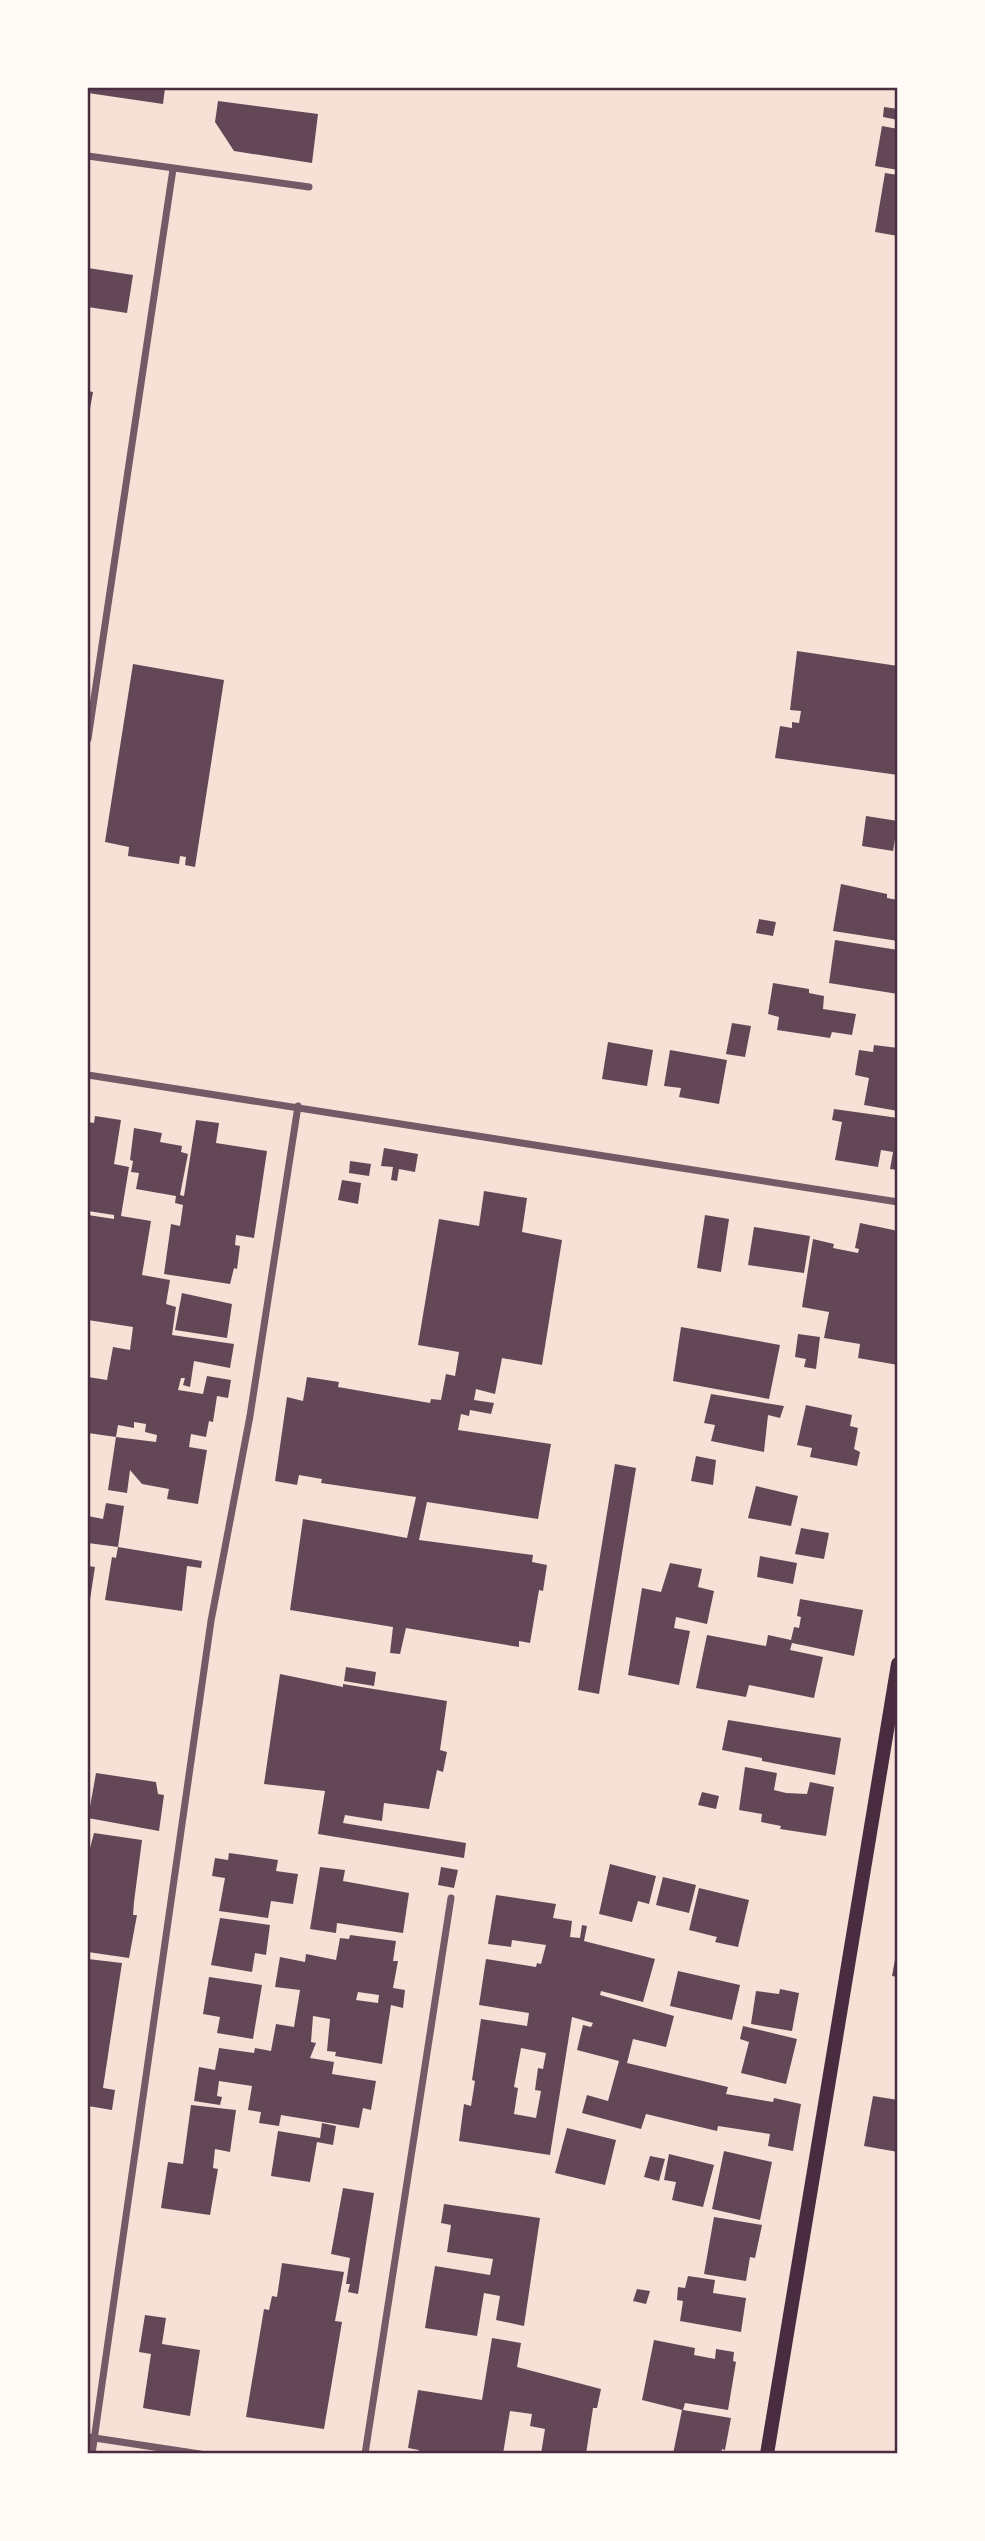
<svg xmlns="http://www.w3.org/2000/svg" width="985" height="2541" font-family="Signika,sans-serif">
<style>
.building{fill:#644757;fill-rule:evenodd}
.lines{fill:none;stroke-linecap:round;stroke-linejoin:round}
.minor{stroke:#755966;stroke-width:7}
.secondary{stroke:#4a2c40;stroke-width:14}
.neatline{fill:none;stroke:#4a2c40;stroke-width:2.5}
</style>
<rect width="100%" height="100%" fill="#f7e1d7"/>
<path class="building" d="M88,88H165L163,104L88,93Z
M218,101L318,114L312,163L234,151L215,122Z
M884,107L898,109V120L883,117Z
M882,126L898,129V170L875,166Z
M885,173L898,175V236L875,232Z
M88,268L133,275L127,313L88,307Z
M88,391L93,392L89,414H88Z
M797,651L898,666V775L775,758L780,726L792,728V722L799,723L801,711L790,710Z
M133,664L224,680L195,867L185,865L186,857L180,856L179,864L128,856L129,847L105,842Z
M866,816L898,821L893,851L862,846Z
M841,884L887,894V898L898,900V941L833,931Z
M759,919L776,922L773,936L756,933Z
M835,940L898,950V994L829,983Z
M773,983L809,989V993L824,996L823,1009L856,1014L852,1035L832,1032L830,1038L777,1030L779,1017L768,1014Z
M732,1023L751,1026L745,1057L726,1054Z
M608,1042L653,1050L647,1086L602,1079Z
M874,1045L898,1048V1111L864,1105L869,1078L855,1075L859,1050L873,1052Z
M670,1050L727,1060L719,1104L679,1097L681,1088L664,1086Z
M834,1109L898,1118V1170L890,1169L893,1152L881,1150L878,1167L835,1160L842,1122L832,1120Z
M95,1116L121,1120L114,1164L129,1167L121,1216L151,1221L142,1275L170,1280L166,1304L176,1307L172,1335L234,1344L230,1368L194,1361L190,1387L183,1385L185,1378H181L178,1390L203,1394L207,1376L231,1380L228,1398L217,1396L213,1422L209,1421L206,1437L191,1434L189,1447L207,1450L198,1504L167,1499L169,1489L142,1484L130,1470L127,1493L108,1490L116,1437L156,1442L157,1435L145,1432L146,1424L134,1422V1428L118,1425L116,1437L88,1433V1377L107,1380L113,1347L130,1350L133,1327L88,1320V1215L114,1219V1215L88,1211V1122L94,1123Z
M196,1120L219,1123L216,1143L267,1151L254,1238L236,1235L235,1245L240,1246L237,1269L234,1268L230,1284L164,1274L171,1224L180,1226L183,1205L175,1203L176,1196L136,1189L139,1173L131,1172L133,1161L130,1160L134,1128L162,1133L160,1142L182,1146L181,1152L188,1154L180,1195L184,1196Z
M384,1148L418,1154L415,1172L399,1169L397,1181L391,1180L393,1167L381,1166Z
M350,1161L371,1164L369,1176L349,1173Z
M342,1180L361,1183L358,1204L338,1200Z
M484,1191L527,1198L522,1232L562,1240L542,1365L502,1358L495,1394L476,1389L474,1400L494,1403L491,1414L470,1410L469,1416L461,1414L458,1430L551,1444L538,1519L427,1502L419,1540L533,1555L532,1562L547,1565L543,1591L539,1590L530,1643L519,1641V1647L406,1628L400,1654L390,1653L393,1627L290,1610L303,1519L407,1538L416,1497L321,1483L322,1479L299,1475L297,1485L275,1481L287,1397L303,1401L307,1377L339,1382L338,1387L430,1403L431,1399L441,1400L446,1374L455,1376L459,1352L418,1345L439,1219L479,1226Z
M705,1215L729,1219L721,1272L697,1268Z
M860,1223L898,1231V1365L858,1358L860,1344L824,1338L829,1312L802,1307L813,1239L834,1244L833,1248L858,1253L859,1249L855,1248Z
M754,1227L810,1236L804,1273L748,1265Z
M182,1293L232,1304L227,1338L175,1330Z
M681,1327L780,1345L769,1399L673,1381Z
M798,1334L820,1337L816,1369L804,1367L806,1359L795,1357Z
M711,1394L784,1406L780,1418L768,1415L764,1452L711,1441L715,1425L704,1423Z
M806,1405L852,1415L850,1426L858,1428L854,1449L860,1452L857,1466L810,1457L812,1448L797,1445Z
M696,1456L716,1460L713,1485L691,1481Z
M615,1464L636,1468L599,1694L578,1690Z
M756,1486L798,1496L791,1526L748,1518Z
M106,1503L124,1506L118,1547L88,1543V1516L103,1519Z
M801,1528L829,1533L824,1559L795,1554Z
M118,1547L202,1561L201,1568L187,1566L182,1611L105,1600L112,1557L116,1558Z
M760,1556L797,1563L793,1584L757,1577Z
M670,1563L702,1569L698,1587L714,1591L707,1624L676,1617L674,1628L690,1631L679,1685L628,1675L642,1588L661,1592Z
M88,1566L95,1567L89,1606L88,1605Z
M800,1599L863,1610L854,1656L792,1643L790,1650L823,1657L814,1698L749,1685L746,1697L696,1688L707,1635L766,1646L768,1635L791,1640L794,1627L799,1628L801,1617L797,1616Z
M346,1667L376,1672L374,1686L344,1681Z
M280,1674L343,1687V1684L447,1701L440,1750L447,1752L443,1772L437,1770L429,1809L384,1803L382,1821L345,1815L343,1823L466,1843L464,1858L318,1834L325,1791L264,1784Z
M728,1720L841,1738L835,1775L762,1761V1758L722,1750Z
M745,1767L777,1773L774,1790L786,1793L807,1794L810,1782L834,1787L826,1836L780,1829L781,1826L761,1822L762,1814L739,1810Z
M96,1773L156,1782L158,1794L164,1795L159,1831L88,1818Z
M702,1792L719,1796L716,1809L698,1805Z
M94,1833L142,1840L134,1902L133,1915H137L129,1958L88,1952V1856Z
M229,1853L278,1860L276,1871L298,1874L293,1904L271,1901L268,1918L219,1911L225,1878L212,1876L215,1858L228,1860Z
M610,1864L656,1876L649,1904L638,1901L632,1922L599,1914Z
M320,1867L345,1870L343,1881L409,1893L403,1933L337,1923L336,1933L310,1929Z
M441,1867L458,1870L454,1888L438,1885Z
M663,1877L696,1885L689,1913L656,1905Z
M699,1888L749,1900L738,1947L715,1942L717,1937L689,1930Z
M496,1895L556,1904L553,1918L572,1921L570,1937L580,1938L582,1925L587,1926L584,1941L655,1959L643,2002L601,1991L600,1995L674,2016L666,2047L633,2039L627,2063L728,2087L726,2094L773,2102L774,2098L801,2104L793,2151L768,2146L770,2134L718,2126L717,2131L646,2114L641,2129L582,2113L587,2095L608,2101L619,2061L577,2050L583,2025L591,2027L593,2023L572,2017L550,2155L459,2141L464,2104L471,2106L475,2081L472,2080L481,2019L527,2026L529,2013L479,2005L486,1959L536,1967L537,1963L541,1964L546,1945L512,1940L511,1947L488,1944ZM521,2048L546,2053L543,2069L538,2068L535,2090L541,2091L536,2118L514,2114L518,2088L514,2087Z
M220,1918L270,1925L266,1955L255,1953L252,1972L211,1965Z
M350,1935L396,1941L393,1961H398L393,1988L405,1990L403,2008L391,2005L382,2064L335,2056L336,2052L327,2051L330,2019L313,2016L311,2042L316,2043L310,2058L334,2062L332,2074L376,2081L371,2110L363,2108L359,2128L281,2115L279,2126L259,2123L261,2112L248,2110L252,2086L219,2081L217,2096L222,2097L220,2105L194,2101L199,2067L215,2070L219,2048L254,2053L255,2048L271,2051L276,2024L294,2027L300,1990L275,1987L280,1957L305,1962L306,1954L336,1960L340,1938L349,1939ZM358,1992L379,1995L378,2003L356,2000Z
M896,1954H898V1977L892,1976Z
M88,1959L122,1963L103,2088L115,2090L112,2110L88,2106Z
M678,1971L740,1985L732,2020L670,2006Z
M209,1977L262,1985L253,2039L217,2033L220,2017L203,2014Z
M780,1989L799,1993L792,2031L751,2024L756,1991L779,1994Z
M743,2026L797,2039L786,2084L741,2073L749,2042L740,2039Z
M873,2096L898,2100V2152L864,2146Z
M191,2105L236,2110L230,2152L215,2149L213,2168L218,2169L210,2215L161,2208L168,2162L183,2164Z
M322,2123L336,2126L333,2145L317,2142L310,2182L271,2176L278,2131L320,2138Z
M567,2128L616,2140L605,2185L555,2173Z
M724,2151L772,2162L760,2220L712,2209Z
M669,2154L714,2165L703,2207L672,2200L676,2182L664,2180Z
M650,2156L665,2159L659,2181L644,2177Z
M343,2188L374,2193L358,2294L348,2292L350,2284H346L350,2258L331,2254Z
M444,2204L540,2218L524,2326L496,2320L500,2296L484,2293L477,2336L425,2328L435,2266L490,2275L493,2259L447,2252L451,2225L441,2223Z
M714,2217L762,2225L755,2258L750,2257L746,2281L704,2274Z
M282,2263L344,2272L335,2321L342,2322L324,2429L246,2417L264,2309L269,2310L272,2296L277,2297Z
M688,2276L715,2280L713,2293L746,2298L741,2332L680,2321L683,2301L677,2300L678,2287L685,2288Z
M637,2289L650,2291L646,2304L633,2301Z
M145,2315L166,2318L162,2344L200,2350L190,2416L143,2408L151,2354L139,2352Z
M492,2338L521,2343L517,2367L601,2389L597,2408H593L586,2454H541L545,2429L530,2426L532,2414L510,2411L503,2454H418L419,2450L408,2448L418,2390L482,2400Z
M654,2340L695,2348L694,2355L715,2359L716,2349L734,2352L733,2361L736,2362L728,2410L685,2403L683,2410L731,2418L725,2450L722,2449L721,2454H673L682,2410L642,2400Z"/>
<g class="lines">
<path class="minor" d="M88,156L309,187
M88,739L173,169
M88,1075L898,1202
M88,2437L200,2454
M92,2454L211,1621L250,1416L298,1106
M365,2454L451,1898"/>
<path class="secondary" d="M767,2454L898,1664"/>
</g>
<rect width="985" height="2541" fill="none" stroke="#fffaf5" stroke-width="178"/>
<rect x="89" y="89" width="807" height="2363" class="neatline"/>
</svg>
